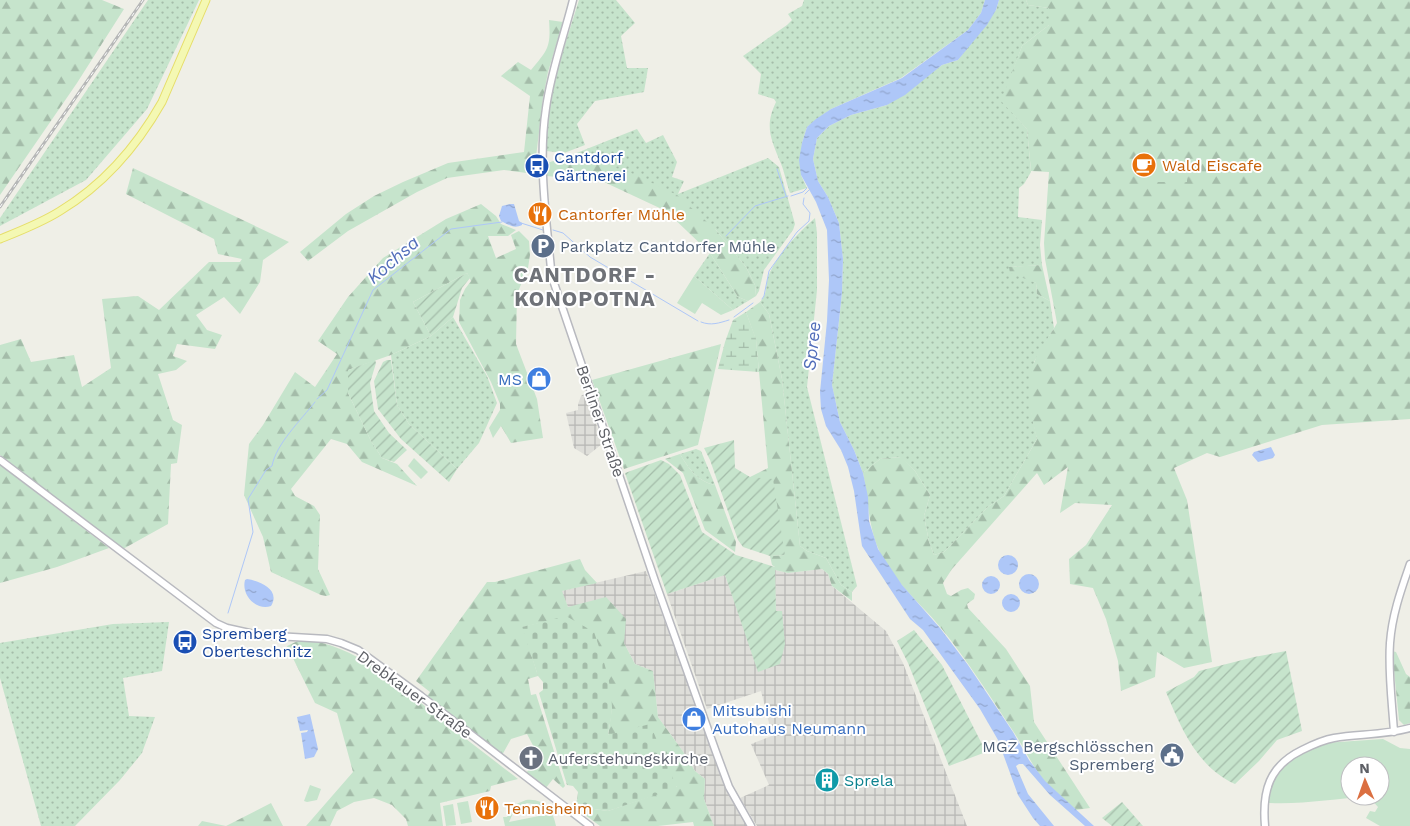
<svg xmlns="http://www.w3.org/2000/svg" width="1410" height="826" font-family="'Work Sans',sans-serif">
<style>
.industrial{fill:url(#industrial-grid)}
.grass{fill:url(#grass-dots)}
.forest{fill:url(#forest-firs)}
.wetland{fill:url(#wetland-marsh)}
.cemetery{fill:url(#cemetery-stones)}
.park{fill:#c6e4cc;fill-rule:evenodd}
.garden{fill:url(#garden-furrows)}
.water{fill:url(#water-ripples)}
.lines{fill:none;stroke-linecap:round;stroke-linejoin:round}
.stream{stroke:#aec7f8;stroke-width:1}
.secondary-casing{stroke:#b8b9bf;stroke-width:9}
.primary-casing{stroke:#e6de69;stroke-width:9}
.secondary{stroke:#fff;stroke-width:6}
.primary{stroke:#f4f8b3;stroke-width:7}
.rail-casing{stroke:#b6b7b7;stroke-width:3}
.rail{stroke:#fff;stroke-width:1;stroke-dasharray:4;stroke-linecap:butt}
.labels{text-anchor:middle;stroke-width:4;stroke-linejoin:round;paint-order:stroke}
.transit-label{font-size:16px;fill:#164399;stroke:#fff;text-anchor:start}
.food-label{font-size:16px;fill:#c56008;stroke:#fff;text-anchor:start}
.service-label{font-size:16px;fill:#4e5e75;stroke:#fff;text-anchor:start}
.shop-label{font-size:16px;fill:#366cbe;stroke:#fff;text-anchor:end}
.street-label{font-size:16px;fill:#5e6066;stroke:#fff}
.worship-label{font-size:16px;fill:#5b616d;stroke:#fff;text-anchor:start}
.culture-label{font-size:16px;fill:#0d838f;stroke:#fff;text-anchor:start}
.water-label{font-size:18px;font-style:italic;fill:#526eba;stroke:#fff}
.district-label{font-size:21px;font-weight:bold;letter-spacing:1px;fill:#6f7278;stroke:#fff}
</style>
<defs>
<pattern id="industrial-grid" width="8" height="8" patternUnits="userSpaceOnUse" patternTransform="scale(1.25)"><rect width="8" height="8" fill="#deded9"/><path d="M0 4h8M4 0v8" fill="none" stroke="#b7b7b4"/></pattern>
<pattern id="grass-dots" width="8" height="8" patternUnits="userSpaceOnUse" patternTransform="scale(1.25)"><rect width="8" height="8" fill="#c6e4cc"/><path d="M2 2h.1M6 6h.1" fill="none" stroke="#a4bca9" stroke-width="1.8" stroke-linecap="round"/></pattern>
<pattern id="forest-firs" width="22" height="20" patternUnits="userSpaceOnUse" patternTransform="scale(1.25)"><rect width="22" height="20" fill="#c6e4cc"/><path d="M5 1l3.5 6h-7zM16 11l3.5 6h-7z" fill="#a4bca9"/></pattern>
<pattern id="wetland-marsh" width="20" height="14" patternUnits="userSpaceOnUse" patternTransform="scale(1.25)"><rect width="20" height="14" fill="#c6e4cc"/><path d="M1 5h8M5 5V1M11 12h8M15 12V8" fill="none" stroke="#a4bca9"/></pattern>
<pattern id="cemetery-stones" width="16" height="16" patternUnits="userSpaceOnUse" patternTransform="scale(1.25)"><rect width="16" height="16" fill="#c6e4cc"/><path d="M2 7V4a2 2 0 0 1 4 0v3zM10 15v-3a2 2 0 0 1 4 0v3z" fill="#a4bca9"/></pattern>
<pattern id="garden-furrows" width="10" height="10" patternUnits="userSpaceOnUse" patternTransform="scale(1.25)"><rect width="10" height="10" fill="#c6e4cc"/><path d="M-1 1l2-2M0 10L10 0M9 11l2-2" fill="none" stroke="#a4bca9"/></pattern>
<pattern id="water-ripples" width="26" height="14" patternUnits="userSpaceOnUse" patternTransform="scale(1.25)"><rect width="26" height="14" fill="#aec7f8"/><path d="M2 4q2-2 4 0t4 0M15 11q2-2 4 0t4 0" fill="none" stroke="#91a5cd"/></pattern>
</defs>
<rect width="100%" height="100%" fill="#efefe7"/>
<path class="industrial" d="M587,392L602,444L587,456L574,448L566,413L578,410V404L581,396Z
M822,569L828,574L832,586L886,631L903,663L967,826H757L740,798L769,785L751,744L774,735L771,731L761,691L707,709L667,594L725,575L759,672L782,611H776L775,570L788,573Z
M646,571L728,790L749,826H714L704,799L705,779L695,771L682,750L658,717L653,671L635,664L624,643L568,607L561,591Z"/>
<path class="grass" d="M148,0H199L147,109L86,180L0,226V218Z
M579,0H616L635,23L621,36L627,68H648L644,92L595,101L577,124L585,145L564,153L546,151L547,121L556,73Z
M804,0H985L981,13L968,30L901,78L831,109L807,127L802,143L801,175L807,188L790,193C786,182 784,169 779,159C770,137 765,125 776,102L774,99L758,94L761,74L743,56L787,25L792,20L788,14L802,6Z
M999,0H1026L1028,5L1049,8V25L1022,46L1002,101L1027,129L1031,172L1024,184L1019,188L1018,217L1042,220L1040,245L1042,265L1010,267L1036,283L1037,294L1050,301L1054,328L1034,362L1031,410L1037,439L1004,496L988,507L944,552L934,555L929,542L924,516L930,495L915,471L900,457L880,459L863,473L854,450L840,422L832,385L842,293L843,259L839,223L828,197L818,181L813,159L817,138L829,126L851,115L887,105L942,65L958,60L996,10Z
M637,129L646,143L663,135L677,162L672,177L684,181L678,194L768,158L779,167L795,224L793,230L764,270L759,291L756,296L755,285L746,267L716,230L569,156Z
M815,218L817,233V290L807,387L857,586L852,592L841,585L826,558L807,551L800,546L782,379L769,314L760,302C768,293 765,288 768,277C775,257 799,232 815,218Z
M710,253L738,297L748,301L733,310L694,276Z
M453,317L487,376L497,403L479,443L457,469L409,424L397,405L391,355L431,336Z
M696,449L701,451L715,485C697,481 689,469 680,454Z
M169,622L162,671L123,678L129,716L155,717L142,753L120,780L75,826H41L0,678V643L113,624Z"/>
<path class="forest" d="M0,0H102L124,9L77,83L0,195Z
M1026,0H1410V419L1322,425L1220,457L1207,453L1174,468L1187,500L1212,662L1184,668L1157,652L1155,677L1121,691L1118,661L1106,619L1093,588L1070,584L1069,559L1086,545L1112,505L1075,503L1060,513L1068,467L1044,485L1037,473L952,569L943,583L947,594L951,596L961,590L968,588L975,594L974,599L967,604L968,608L1006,649L1030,686L1034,722L1090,808L1076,810C1066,801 1054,792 1045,782C1033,767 1025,750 1015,734C991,698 968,661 941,628C920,602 890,579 878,548C868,524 868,498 863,473L880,459L901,457L915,471L930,495L924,516L929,542L934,555L944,552L988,507L1004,496L1037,439C1031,414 1024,388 1034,363C1039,349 1050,336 1057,323L1045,259L1044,243L1049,172L1031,171L1027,129L1001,101L1022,46L1049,25V8L1028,5Z
M549,20L563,22L548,72L543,98L534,174L504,170L447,178L417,192L348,231L308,261L300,252L346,214L374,196L403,182L448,163L524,152L530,96L501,76L518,62L531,70C548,50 551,47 549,20Z
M569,156L627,171L677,195L716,230L746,267L755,285L756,296L748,301L738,297L710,253L666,211L604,182L547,176V163Z
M133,168L289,242L263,260L260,282L240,314L224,297L196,315L207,330L222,335L215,349L177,344L173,356L187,361L176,370L158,374L173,420L182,425L177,463L171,464L168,524L123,549L0,455V345L21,339L31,362L74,355L82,387L111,368L102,299L138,296L159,310L209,262H240L242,259L218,254L214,239L126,194Z
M481,204L496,216L501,224L516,230L508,236H488L496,258L516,249L511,235L519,231L529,241L530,255L528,268L517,294L516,344L537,399L543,438L511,443L501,426L493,438L489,428L500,410V404L491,382L459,322L460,300L465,289L471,281L467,273L413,302L431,336L391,355L348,370V393L371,441L382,458L397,464L417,486L362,462L347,444L331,439L291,489L295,496L314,506L320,515L318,569L330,595L326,596L321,595L271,572L263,537L244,495L249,444L263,425L295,372L315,387L337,354L318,341L348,297L383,258L446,219Z
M1042,265L1050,301L1037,294L1036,283L1010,273L1009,267Z
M760,302L769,314L782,379L800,546L807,551L826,558L841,585L852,592V601L832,586L828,574L822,569L788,573L775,570V567L772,565L770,556L785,555L750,477L768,468L756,340L746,312Z
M721,344L698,445L624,469L592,380Z
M680,454C689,469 697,481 715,485L736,542L735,552L705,530L683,473L665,459Z
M0,465L109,548L57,567L0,583Z
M580,559L585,570L597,583L562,591L568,607L606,597L626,619L624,643L635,664L653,671L658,717L682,750L695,771L705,779L704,799L714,826H694L693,822L658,826H600L573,806L608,811L677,787L608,736L612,708L566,617L523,627L538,676L528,679L531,695L536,694L565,786L563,788L553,779L545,789L526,773L539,757L527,734L511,739L501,757L427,696L430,692L416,681L487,582H495Z
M302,639C356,645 396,683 437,716C463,737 491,758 518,779L491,786L490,791L440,803L443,826H408L406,819L392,805L374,798L354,802L337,811L330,826H306L353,772L337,713L315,703L287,646Z
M1392,651L1396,652L1406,674L1410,677V723L1404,725L1399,720Z
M271,803L283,826H198L202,821L226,826Z"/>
<path class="wetland" d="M746,312L756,339L759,372L718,369L725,342L733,320Z"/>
<path class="cemetery" d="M566,616L594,632C602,656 612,682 612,708C612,717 609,726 608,735L650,724L677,788L608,811L573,806L577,800L578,792L573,786L567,785L539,693L543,690V682L538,676L522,627Z"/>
<path class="park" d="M1157,167H1187V182H1157Z
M694,276L733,310L721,315L702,303L695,314L677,303Z
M414,458L428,472L421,479L408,466Z
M1383,739L1400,748L1410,749V826H1380L1366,818L1370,811L1375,812L1378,807L1369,797C1335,798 1302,805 1268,803L1272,784L1287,760L1324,743ZM1350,766H1380V796H1350Z
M310,785L321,789L317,800L307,802L304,801Z
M526,800C544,798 553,810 556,826H505L503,817H507L514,805ZM527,803L539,805L549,814L509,822L515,809Z
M468,801L472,822L461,824L457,803Z
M453,804L456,825L446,826L443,806Z"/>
<path class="garden" d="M467,273L470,278L462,288L453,317L431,336L413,302Z
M375,360L376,363L370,383L374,411L389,433L407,450L394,462L382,458L371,441L348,393V370Z
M387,360H391L397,405L409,424L457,469L449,482L401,439L378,409L374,381L383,362Z
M734,440L735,468L750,477L773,479L785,555L770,556L743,547L738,540L710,460L704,448Z
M661,460L669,464L680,475L702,532L736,555L775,567L776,611H782L785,644L780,664L758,672L725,575L667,594L625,473Z
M914,630L942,665L986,752L949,766L908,663L897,641Z
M1286,651L1302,731L1277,740L1259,761L1235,784C1197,767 1181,728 1166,692L1194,677L1199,671L1254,657Z
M1122,802L1143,826H1112L1102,818Z"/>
<path class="water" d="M985,0H999L996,10L987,25L958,60L942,65L905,95L887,105L851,115L829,126L817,138L813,159L818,181L828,197L839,223L843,259L842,293L832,385L840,422L854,450L863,473L868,497L869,521L878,549L902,585L940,628L968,665L1013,732L1029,760L1045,781L1094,826H1085L1050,795L1023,764H1019L1016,766L1028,794L1054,826H1040L1033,818L1018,795L998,740L980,709L923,630L910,619L862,546L854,491L848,467L841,450L826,426L821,409L820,392L827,321L829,280L827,230L816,202L801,175L799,160L802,143L807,127L816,119L831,109L902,78L968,30L981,13Z
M510,204H514L519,221L522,223V225C514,229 509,225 501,221L499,216L502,206Z
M1271,447L1275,455L1273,458L1258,462L1252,455L1254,452Z
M998 565a10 10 0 1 1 20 0a10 10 0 1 1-20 0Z
M1019 584a10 10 0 1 1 20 0a10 10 0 1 1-20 0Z
M982 585a9 9 0 1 1 18 0a9 9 0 1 1-18 0Z
M247,579C260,581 281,590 271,606C256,611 241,595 245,580Z
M1002 603a9 9 0 1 1 18 0a9 9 0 1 1-18 0Z
M310,714L318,749L314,757L305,759L301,733L307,732L308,730L300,731L297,717Z"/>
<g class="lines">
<path class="stream" d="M777,169L786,196
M805,194L809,190
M791,196L803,192L807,188
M521,223L543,230
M553,230L563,233L590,257L698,321
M726,236L755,206L788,196
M762,299L764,296L769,271L797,232L809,221L810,213L803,204L804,198
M734,317L753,303
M701,322C711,326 719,323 729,320
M317,399L327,390L373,290L451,229L502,222
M228,613L253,532L248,499L266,470L272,466C276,444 301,420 315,402"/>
<defs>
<path id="secondary" d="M573,0C564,36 551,71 546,108C538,161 546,216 551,269L554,283L655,581L716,752L729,787L751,826
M0,460L216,623L227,628L259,635L327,639L341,643L358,650L421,696L590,826
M1394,732C1392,702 1388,672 1390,643C1392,615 1401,590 1410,564
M1265,826C1262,791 1269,766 1302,750C1312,745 1322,740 1334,738C1359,734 1385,735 1410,728"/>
<path id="primary" d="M0,239C20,231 41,223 60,211C103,185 137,146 162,102L206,0"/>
</defs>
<use href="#secondary" class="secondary-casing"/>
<use href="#primary" class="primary-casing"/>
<use href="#secondary" class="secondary"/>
<use href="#primary" class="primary"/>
<defs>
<path id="rail" d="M0,207L143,0"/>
</defs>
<use href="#rail" class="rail-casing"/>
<use href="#rail" class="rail"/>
</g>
<defs>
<symbol id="cafe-disc" viewBox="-11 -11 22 22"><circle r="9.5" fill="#e8710a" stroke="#fff"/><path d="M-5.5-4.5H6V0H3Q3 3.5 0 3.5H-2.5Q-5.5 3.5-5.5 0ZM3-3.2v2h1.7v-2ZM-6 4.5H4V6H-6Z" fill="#fff"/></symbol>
<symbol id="bus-disc" viewBox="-11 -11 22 22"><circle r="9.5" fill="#1a4fb4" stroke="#fff"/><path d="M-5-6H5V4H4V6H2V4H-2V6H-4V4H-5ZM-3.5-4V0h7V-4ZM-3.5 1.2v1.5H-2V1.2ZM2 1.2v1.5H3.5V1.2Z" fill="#fff"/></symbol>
<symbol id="restaurant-disc" viewBox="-11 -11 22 22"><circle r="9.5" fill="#e8710a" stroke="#fff"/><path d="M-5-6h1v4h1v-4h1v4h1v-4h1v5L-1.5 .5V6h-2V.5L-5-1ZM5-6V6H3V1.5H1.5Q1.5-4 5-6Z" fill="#fff"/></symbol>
<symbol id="parking-disc" viewBox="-11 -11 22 22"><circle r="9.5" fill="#5c6f8a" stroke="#fff"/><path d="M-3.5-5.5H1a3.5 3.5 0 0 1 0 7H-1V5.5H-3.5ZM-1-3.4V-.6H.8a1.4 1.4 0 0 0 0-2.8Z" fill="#fff"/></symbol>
<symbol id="shop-disc" viewBox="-11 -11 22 22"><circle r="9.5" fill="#3f7fe0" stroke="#fff"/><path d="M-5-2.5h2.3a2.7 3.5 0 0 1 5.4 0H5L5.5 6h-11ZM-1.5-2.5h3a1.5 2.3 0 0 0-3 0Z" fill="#fff"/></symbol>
<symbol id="civic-disc" viewBox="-11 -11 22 22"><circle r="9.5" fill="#5c6f8a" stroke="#fff"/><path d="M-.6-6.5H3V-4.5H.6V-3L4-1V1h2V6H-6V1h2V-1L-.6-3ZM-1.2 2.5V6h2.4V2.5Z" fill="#fff"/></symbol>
<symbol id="church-disc" viewBox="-11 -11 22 22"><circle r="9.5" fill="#6b7280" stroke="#fff"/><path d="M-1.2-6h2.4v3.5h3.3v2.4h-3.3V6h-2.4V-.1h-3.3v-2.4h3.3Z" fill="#fff"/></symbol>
<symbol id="building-disc" viewBox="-11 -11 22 22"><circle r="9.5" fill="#0f9aa8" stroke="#fff"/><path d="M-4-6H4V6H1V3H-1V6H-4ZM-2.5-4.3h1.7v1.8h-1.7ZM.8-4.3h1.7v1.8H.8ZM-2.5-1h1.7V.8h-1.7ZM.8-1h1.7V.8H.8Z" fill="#fff"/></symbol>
</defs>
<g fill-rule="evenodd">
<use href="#cafe-disc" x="1130" y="151" width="28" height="28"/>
<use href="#bus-disc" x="523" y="152" width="28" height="28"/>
<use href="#restaurant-disc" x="526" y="200" width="28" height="28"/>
<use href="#parking-disc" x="529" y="232" width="28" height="28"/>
<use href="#shop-disc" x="525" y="365" width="28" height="28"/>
<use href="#bus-disc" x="171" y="628" width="28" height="28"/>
<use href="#shop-disc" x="680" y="705" width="28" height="28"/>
<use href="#civic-disc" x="1158" y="741" width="28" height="28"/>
<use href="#church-disc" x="517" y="744" width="28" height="28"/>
<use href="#building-disc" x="813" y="766" width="28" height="28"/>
<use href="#restaurant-disc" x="473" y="794" width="28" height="28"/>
</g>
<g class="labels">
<g class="transit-label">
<text x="554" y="163">Cantdorf<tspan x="554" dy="18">Gärtnerei</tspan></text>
<text x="202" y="639">Spremberg<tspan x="202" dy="18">Oberteschnitz</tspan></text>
</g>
<g class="food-label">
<text x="1162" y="171">Wald Eiscafe</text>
<text x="558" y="220">Cantorfer Mühle</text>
<text x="504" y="814">Tennisheim</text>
</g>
<g class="service-label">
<text x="560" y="252">Parkplatz Cantdorfer Mühle</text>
<text x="1154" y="752" text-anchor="end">MGZ Bergschlösschen<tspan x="1154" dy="18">Spremberg</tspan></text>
</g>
<g class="shop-label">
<text x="522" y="385">MS</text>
<text x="712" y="716" text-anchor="start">Mitsubishi<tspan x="712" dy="18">Autohaus Neumann</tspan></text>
</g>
<g class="street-label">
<text transform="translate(601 421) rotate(71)" y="6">Berliner Straße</text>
<text transform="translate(415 694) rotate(36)" y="6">Drebkauer Straße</text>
</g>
<g class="worship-label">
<text x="548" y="764">Auferstehungskirche</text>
</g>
<g class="culture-label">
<text x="844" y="786">Sprela</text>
</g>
<g class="water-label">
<text transform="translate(393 260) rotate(-41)" y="6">Kochsa</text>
<text transform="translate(812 346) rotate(-84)" y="6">Spree</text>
</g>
<g class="district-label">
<text x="585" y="282">CANTDORF -<tspan x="585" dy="24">KONOPOTNA</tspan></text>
</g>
</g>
<g transform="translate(1365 781) rotate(358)"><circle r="24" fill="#ffffff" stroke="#bfbfc2"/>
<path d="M0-4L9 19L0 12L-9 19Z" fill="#db6f41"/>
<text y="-8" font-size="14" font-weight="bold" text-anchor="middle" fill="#5e6066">N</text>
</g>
</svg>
